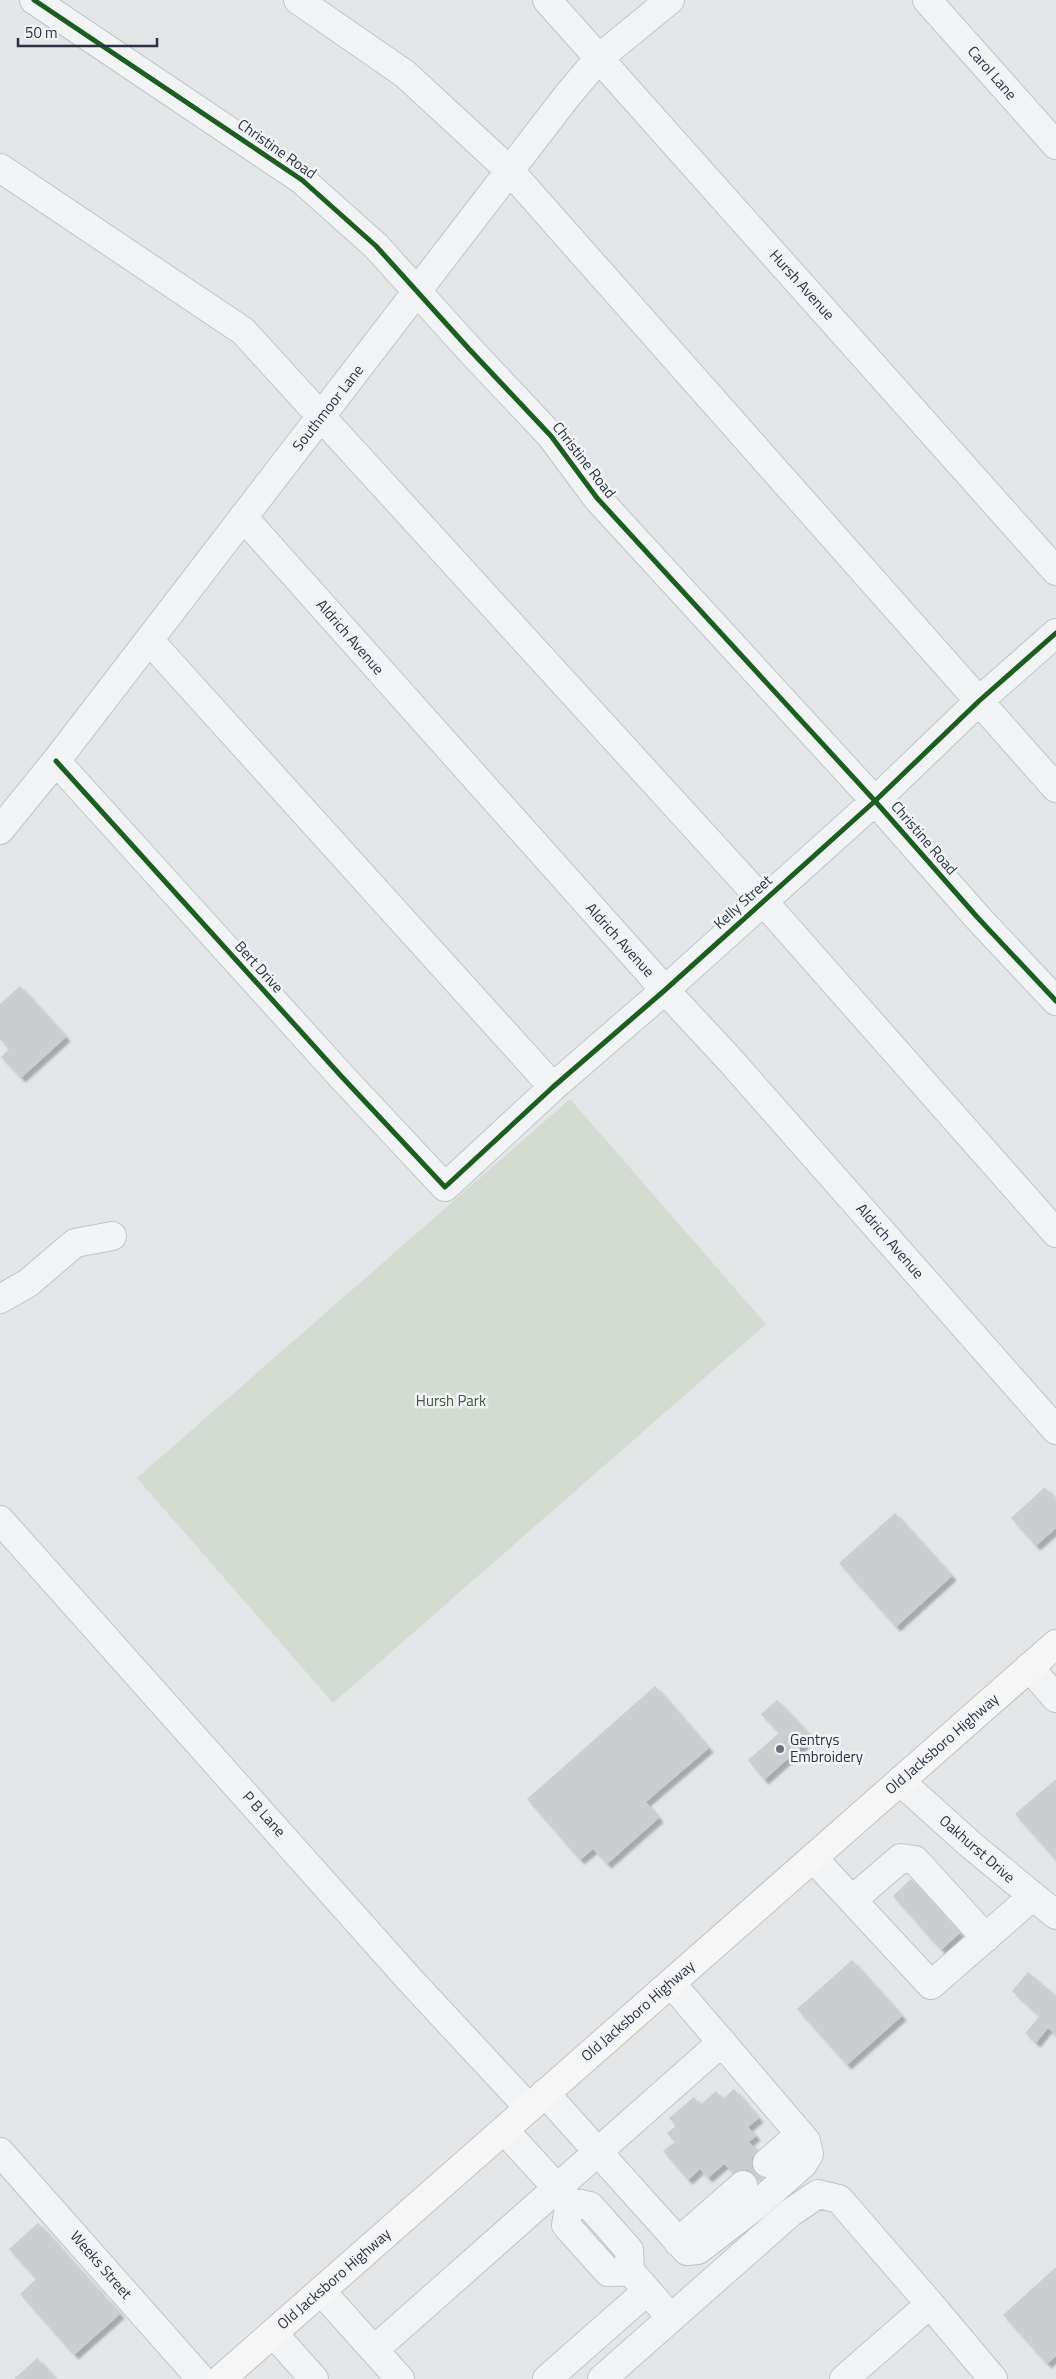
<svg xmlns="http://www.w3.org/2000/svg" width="1056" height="2379" font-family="'Titillium Web',sans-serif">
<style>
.green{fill:#d4dbd3}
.building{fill:#cbcdcf;filter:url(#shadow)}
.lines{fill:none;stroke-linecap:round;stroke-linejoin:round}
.minor-casing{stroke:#c1c3c5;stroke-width:30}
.major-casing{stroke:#bfc2c5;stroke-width:30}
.minor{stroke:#f2f3f4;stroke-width:28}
.major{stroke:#f6f6f6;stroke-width:28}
.cycleway-casing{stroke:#f1f3f6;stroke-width:8}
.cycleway{stroke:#1b5e20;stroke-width:5}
.poi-dot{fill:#6b717a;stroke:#f1f3f6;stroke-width:2}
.labels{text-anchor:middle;stroke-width:5;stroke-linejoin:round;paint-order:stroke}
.street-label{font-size:15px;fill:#2b3340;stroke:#f1f3f6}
.park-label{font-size:15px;fill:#405b39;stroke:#f1f3f6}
.poi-label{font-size:15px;fill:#2b3340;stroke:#f1f3f6;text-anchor:start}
</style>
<defs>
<filter id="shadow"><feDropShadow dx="4.5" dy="4.5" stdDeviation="1" flood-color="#0004"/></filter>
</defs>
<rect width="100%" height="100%" fill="#e3e5e7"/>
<path class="green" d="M570,1099L766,1324L333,1703L137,1478Z"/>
<path class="building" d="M20,986L66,1037L21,1078L1,1057L9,1049L0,1039V1004Z
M1045,1487L1056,1500V1528L1036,1546L1011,1518Z
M895,1513L952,1576L896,1627L839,1563Z
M655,1686L709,1748L646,1802L659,1818L607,1864L593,1849L580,1860L527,1799Z
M777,1700L812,1737L764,1780L748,1760L779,1733L761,1714Z
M1056,1779V1860L1015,1814Z
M911,1879L960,1933L941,1950L893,1896Z
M852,1960L902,2016L847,2065L797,2009Z
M1028,1972L1056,1996V2035L1048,2028L1036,2043L1025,2033L1040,2016L1012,1991Z
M734,2089L759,2118L748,2127L756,2136L749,2142L757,2151L752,2158V2167L756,2174L763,2178L758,2182L755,2175L748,2170H740L733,2173L724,2164L708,2178L700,2169L688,2180L663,2151L675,2142L667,2133L676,2126L669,2118L694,2097L700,2105L716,2091L723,2099Z
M38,2223L120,2314L74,2355L20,2294L36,2279L9,2249Z
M1056,2267V2356L1047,2364L1003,2315Z
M37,2358L56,2379H14Z"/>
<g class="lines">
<defs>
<path id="minor" d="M34,0L302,180L376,246L469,349L551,436L597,498L875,801L978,918L1056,1001
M298,0L405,74L510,171L1056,788
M547,0L1056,571
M927,0L1056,145
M0,168L243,331L763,901L1056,1233
M243,517L665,990L730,1060L1056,1430
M149,640L553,1087
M56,761L342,1077L445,1187L553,1087L665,990L875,801L979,701L1056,633
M0,830L56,761L567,96L599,58L670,0
M0,1299L28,1283L75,1243L112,1236
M0,1520L410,1980L529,2108
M1029,1667L1056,1698
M900,1781L971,1845L1056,1915
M813,1858L931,1985L1033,1896
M852,1900L901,1858L915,1860L986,1938
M545,2093L687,2251L698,2250L754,2207L803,2164L809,2154L806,2141L671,1983
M504,2130L569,2201
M0,2152L201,2379
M767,2163L800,2134
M678,2242L743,2185
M630,2271L608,2272L566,2225L570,2202L590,2206L629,2250L630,2271L671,2318
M321,2291L400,2379
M273,2333L314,2379
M374,2350L722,2042
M547,2379L647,2291
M602,2379L790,2213L818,2194L839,2199L930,2304
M844,2379L930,2304L993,2379"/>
<path id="major" d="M221,2379L1056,1644"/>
</defs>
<use href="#minor" class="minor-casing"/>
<use href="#major" class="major-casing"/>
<use href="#minor" class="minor"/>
<use href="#major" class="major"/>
<defs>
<path id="cycleway" d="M34,0L302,180L376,246L469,349L551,436L597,498L875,801L978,918L1056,1001
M56,761L342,1077L445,1187L553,1087L665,990L875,801L979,701L1056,633"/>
</defs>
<use href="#cycleway" class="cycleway-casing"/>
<use href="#cycleway" class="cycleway"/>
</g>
<circle class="poi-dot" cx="780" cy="1749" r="5"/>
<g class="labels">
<g class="street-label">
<text transform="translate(992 73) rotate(49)" y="5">Carol Lane</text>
<text transform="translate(277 149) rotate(35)" y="5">Christine Road</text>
<text transform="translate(802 285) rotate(48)" y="5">Hursh Avenue</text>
<text transform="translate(328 408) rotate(-52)" y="5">Southmoor Lane</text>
<text transform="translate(584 460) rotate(52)" y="5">Christine Road</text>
<text transform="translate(350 637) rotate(49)" y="5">Aldrich Avenue</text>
<text transform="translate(924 838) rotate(49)" y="5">Christine Road</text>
<text transform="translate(743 902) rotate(-42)" y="5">Kelly Street</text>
<text transform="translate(620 940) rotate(48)" y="5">Aldrich Avenue</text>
<text transform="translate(259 967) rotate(48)" y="5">Bert Drive</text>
<text transform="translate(890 1241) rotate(49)" y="5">Aldrich Avenue</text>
<text transform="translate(942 1744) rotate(-41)" y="5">Old Jacksboro Highway</text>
<text transform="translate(264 1814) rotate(48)" y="5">P B Lane</text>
<text transform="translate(977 1849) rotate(41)" y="5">Oakhurst Drive</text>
<text transform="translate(638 2011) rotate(-41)" y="5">Old Jacksboro Highway</text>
<text transform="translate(101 2265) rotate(49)" y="5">Weeks Street</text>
<text transform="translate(334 2279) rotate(-41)" y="5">Old Jacksboro Highway</text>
</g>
<g class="park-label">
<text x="451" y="1406">Hursh Park</text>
</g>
<g class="poi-label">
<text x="790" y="1745">Gentrys<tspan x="790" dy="17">Embroidery</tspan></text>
</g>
</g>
<path d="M18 38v8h139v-8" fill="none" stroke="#2b3340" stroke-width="2.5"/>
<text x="25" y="38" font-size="15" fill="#2b3340" stroke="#f1f3f6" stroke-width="4" paint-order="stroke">50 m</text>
</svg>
